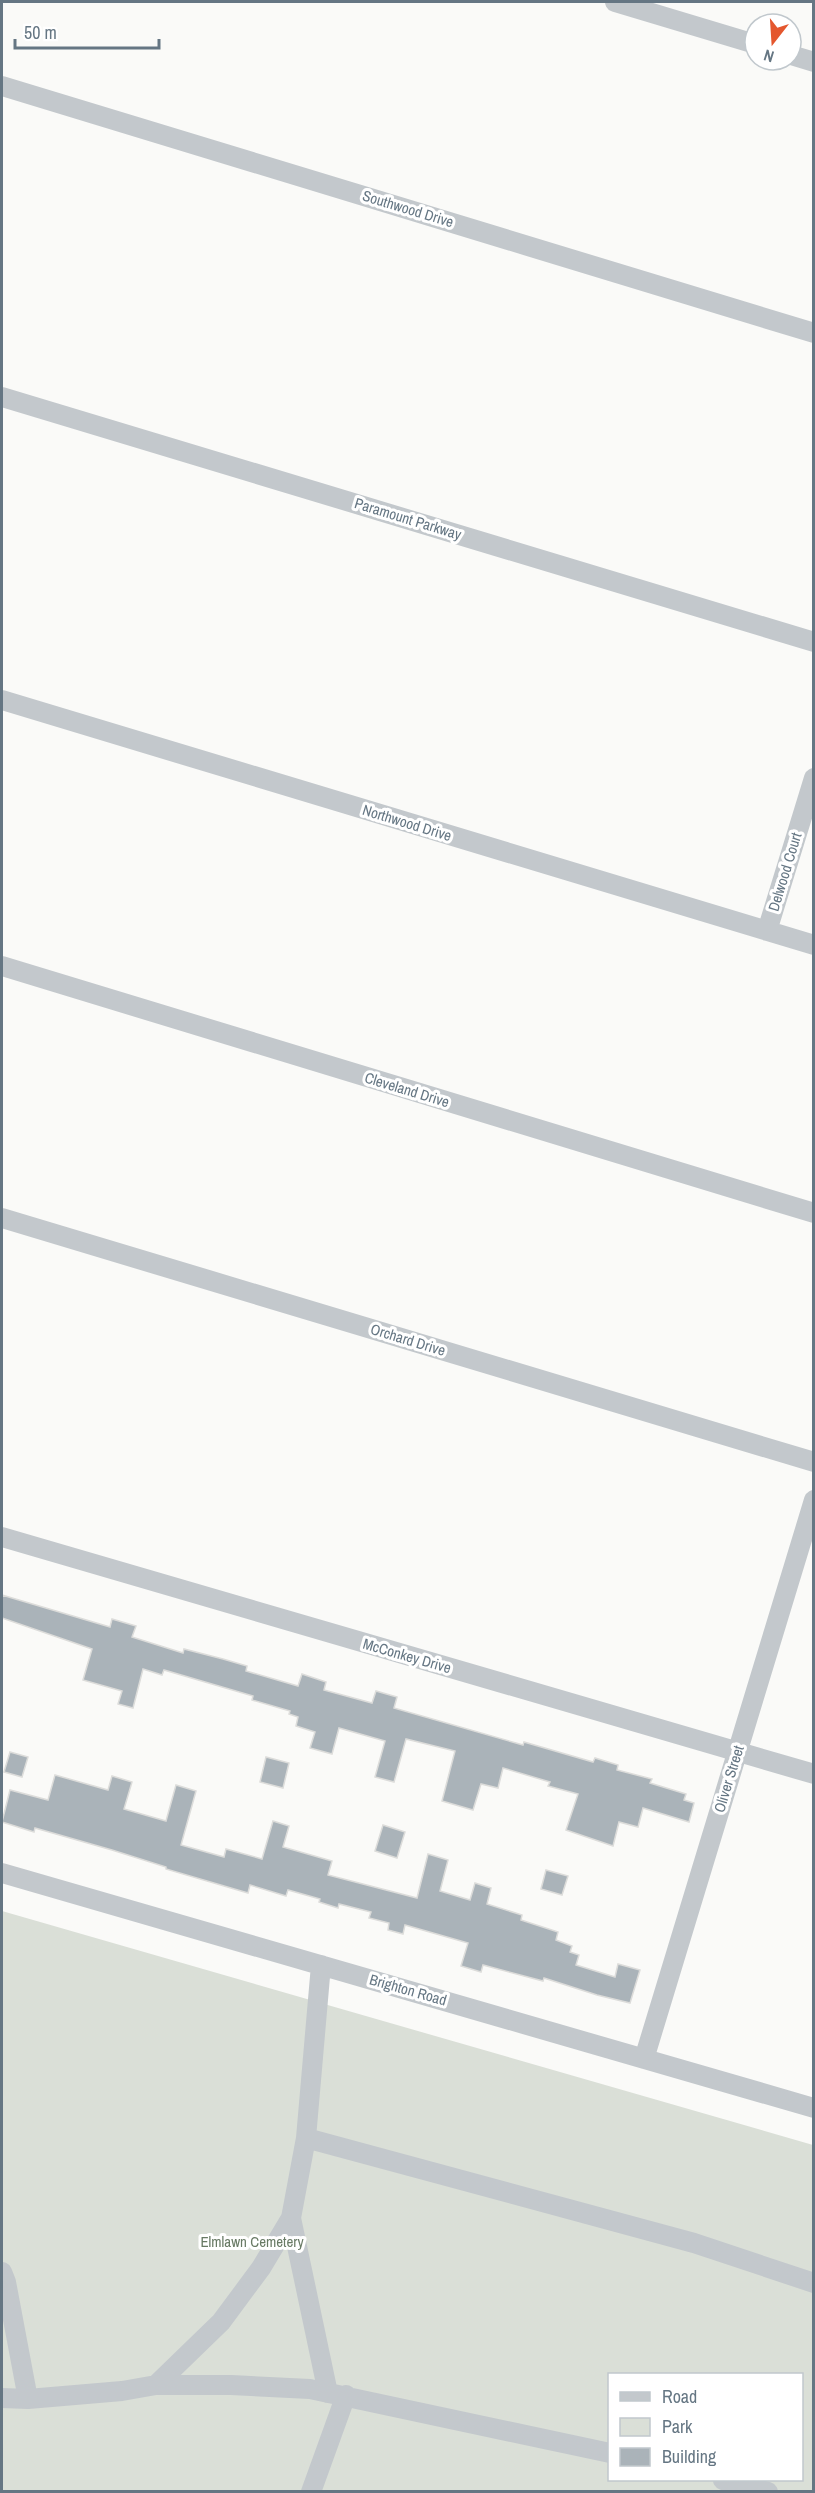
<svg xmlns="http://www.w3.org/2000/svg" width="815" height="2493" font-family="'Archivo Narrow',sans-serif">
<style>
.green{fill:#dadfd7;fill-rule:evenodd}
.building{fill:#aab3b9;stroke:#dcdcda;stroke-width:1.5}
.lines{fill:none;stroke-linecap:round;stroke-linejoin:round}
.minor{stroke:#c3c8cc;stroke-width:20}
.labels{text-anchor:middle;stroke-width:6;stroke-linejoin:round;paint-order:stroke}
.street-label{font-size:15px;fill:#657683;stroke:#fff}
.park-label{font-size:15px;fill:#687a64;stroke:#fff}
</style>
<rect width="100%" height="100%" fill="#fafaf8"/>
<path class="green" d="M2,1911L813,2145V2491H2ZM610,2374H802V2480H610Z"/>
<path class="building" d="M2,1595L110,1627L112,1619L136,1626L132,1637L183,1653L184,1649L223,1659L247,1666L246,1671L298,1686L302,1674L326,1682L324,1690L372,1703L376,1691L397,1697L394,1708L523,1745L524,1742L593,1762L595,1758L618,1765L617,1770L652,1779L650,1783L686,1794L684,1800L694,1803L689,1822L643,1808L638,1827L619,1822L613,1846L566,1830L578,1794L548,1786L550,1782L503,1768L498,1788L481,1784L473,1810L442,1801L455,1751L406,1739L394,1782L375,1777L385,1741L339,1728L332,1754L310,1748L315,1732L296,1726L298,1717L289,1714L290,1711L252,1700L253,1696L164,1670L162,1675L143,1669L133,1708L118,1704L122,1691L83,1680L92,1649L2,1618Z
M10,1752L28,1757L22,1777L4,1772Z
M266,1757L289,1763L283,1788L260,1782Z
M55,1775L108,1790L112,1776L132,1782L124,1809L166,1821L176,1785L196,1791L181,1845L224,1857L226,1849L262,1859L273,1821L289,1826L283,1847L332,1861L328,1875L417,1898L428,1854L448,1860L440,1891L470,1900L475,1883L491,1888L487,1904L522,1915L521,1920L558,1932L556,1940L572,1946L570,1952L579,1955L576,1965L615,1977L618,1964L640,1970L630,2003L597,1995L544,1978L543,1981L483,1965L481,1972L461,1966L468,1943L405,1925L403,1934L388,1930L389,1923L369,1918L371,1912L339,1904L338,1908L319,1902L320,1899L288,1890L286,1896L250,1885L248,1893L166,1869V1867L112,1850L35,1828L34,1832L2,1822L10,1790L48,1800Z
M383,1825L405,1832L397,1858L375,1851Z
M546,1870L568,1876L562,1895L541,1889Z"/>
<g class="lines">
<path class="minor" d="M615,2L755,44
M791,55L814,62
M2,86L814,333
M2,397L814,642
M2,700L814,945
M767,931L814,778
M2,966L814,1213
M2,1218L814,1462
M2,1537L814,1774
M2,1873L814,2108
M644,2059L814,1500
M306,2138L694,2243L814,2283
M291,2218L328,2393
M2,2272L6,2282L28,2399
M156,2385L221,2322L261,2268L291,2218L306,2138L321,1965
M2,2398L28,2399L122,2391L156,2385H231L310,2389L610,2453
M723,2480L768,2492
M311,2492L346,2395"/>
</g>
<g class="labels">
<g class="street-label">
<text transform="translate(408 209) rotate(17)" y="5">Southwood Drive</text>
<text transform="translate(408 519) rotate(17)" y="5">Paramount Parkway</text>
<text transform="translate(407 823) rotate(17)" y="5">Northwood Drive</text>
<text transform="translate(785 872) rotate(-73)" y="5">Delwood Court</text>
<text transform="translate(407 1090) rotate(17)" y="5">Cleveland Drive</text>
<text transform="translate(408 1340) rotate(17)" y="5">Orchard Drive</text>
<text transform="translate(407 1656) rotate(16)" y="5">McConkey Drive</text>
<text transform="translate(729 1779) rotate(-73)" y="5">Oliver Street</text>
<text transform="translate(408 1990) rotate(16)" y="5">Brighton Road</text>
</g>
<g class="park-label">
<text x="252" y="2247">Elmlawn Cemetery</text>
</g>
</g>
<rect width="815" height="2493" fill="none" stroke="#657683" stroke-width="6"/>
<rect x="608" y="2373" width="195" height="108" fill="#ffffff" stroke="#c1c8cd" stroke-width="1.5"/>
<rect x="620" y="2392" width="30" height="9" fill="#c3c8cc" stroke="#c1c8cd" stroke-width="1.5"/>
<text x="662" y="2403" font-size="18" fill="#657683">Road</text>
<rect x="620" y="2418" width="30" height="18" fill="#dadfd7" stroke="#c1c8cd" stroke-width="1.5"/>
<text x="662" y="2433" font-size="18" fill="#657683">Park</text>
<rect x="620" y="2448" width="30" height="18" fill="#aab3b9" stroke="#c1c8cd" stroke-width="1.5"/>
<text x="662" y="2463" font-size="18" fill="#657683">Building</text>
<g transform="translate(773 42) rotate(197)"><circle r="28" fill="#ffffff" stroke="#c1c8cd" stroke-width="1.5"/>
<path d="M0-4.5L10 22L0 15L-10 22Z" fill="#e4572e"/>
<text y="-9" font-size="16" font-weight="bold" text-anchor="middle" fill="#657683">N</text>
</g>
<path d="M15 39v9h144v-9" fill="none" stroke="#657683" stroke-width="3"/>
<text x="24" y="39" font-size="18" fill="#657683" stroke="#ffffff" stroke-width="4.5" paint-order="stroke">50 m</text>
</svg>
